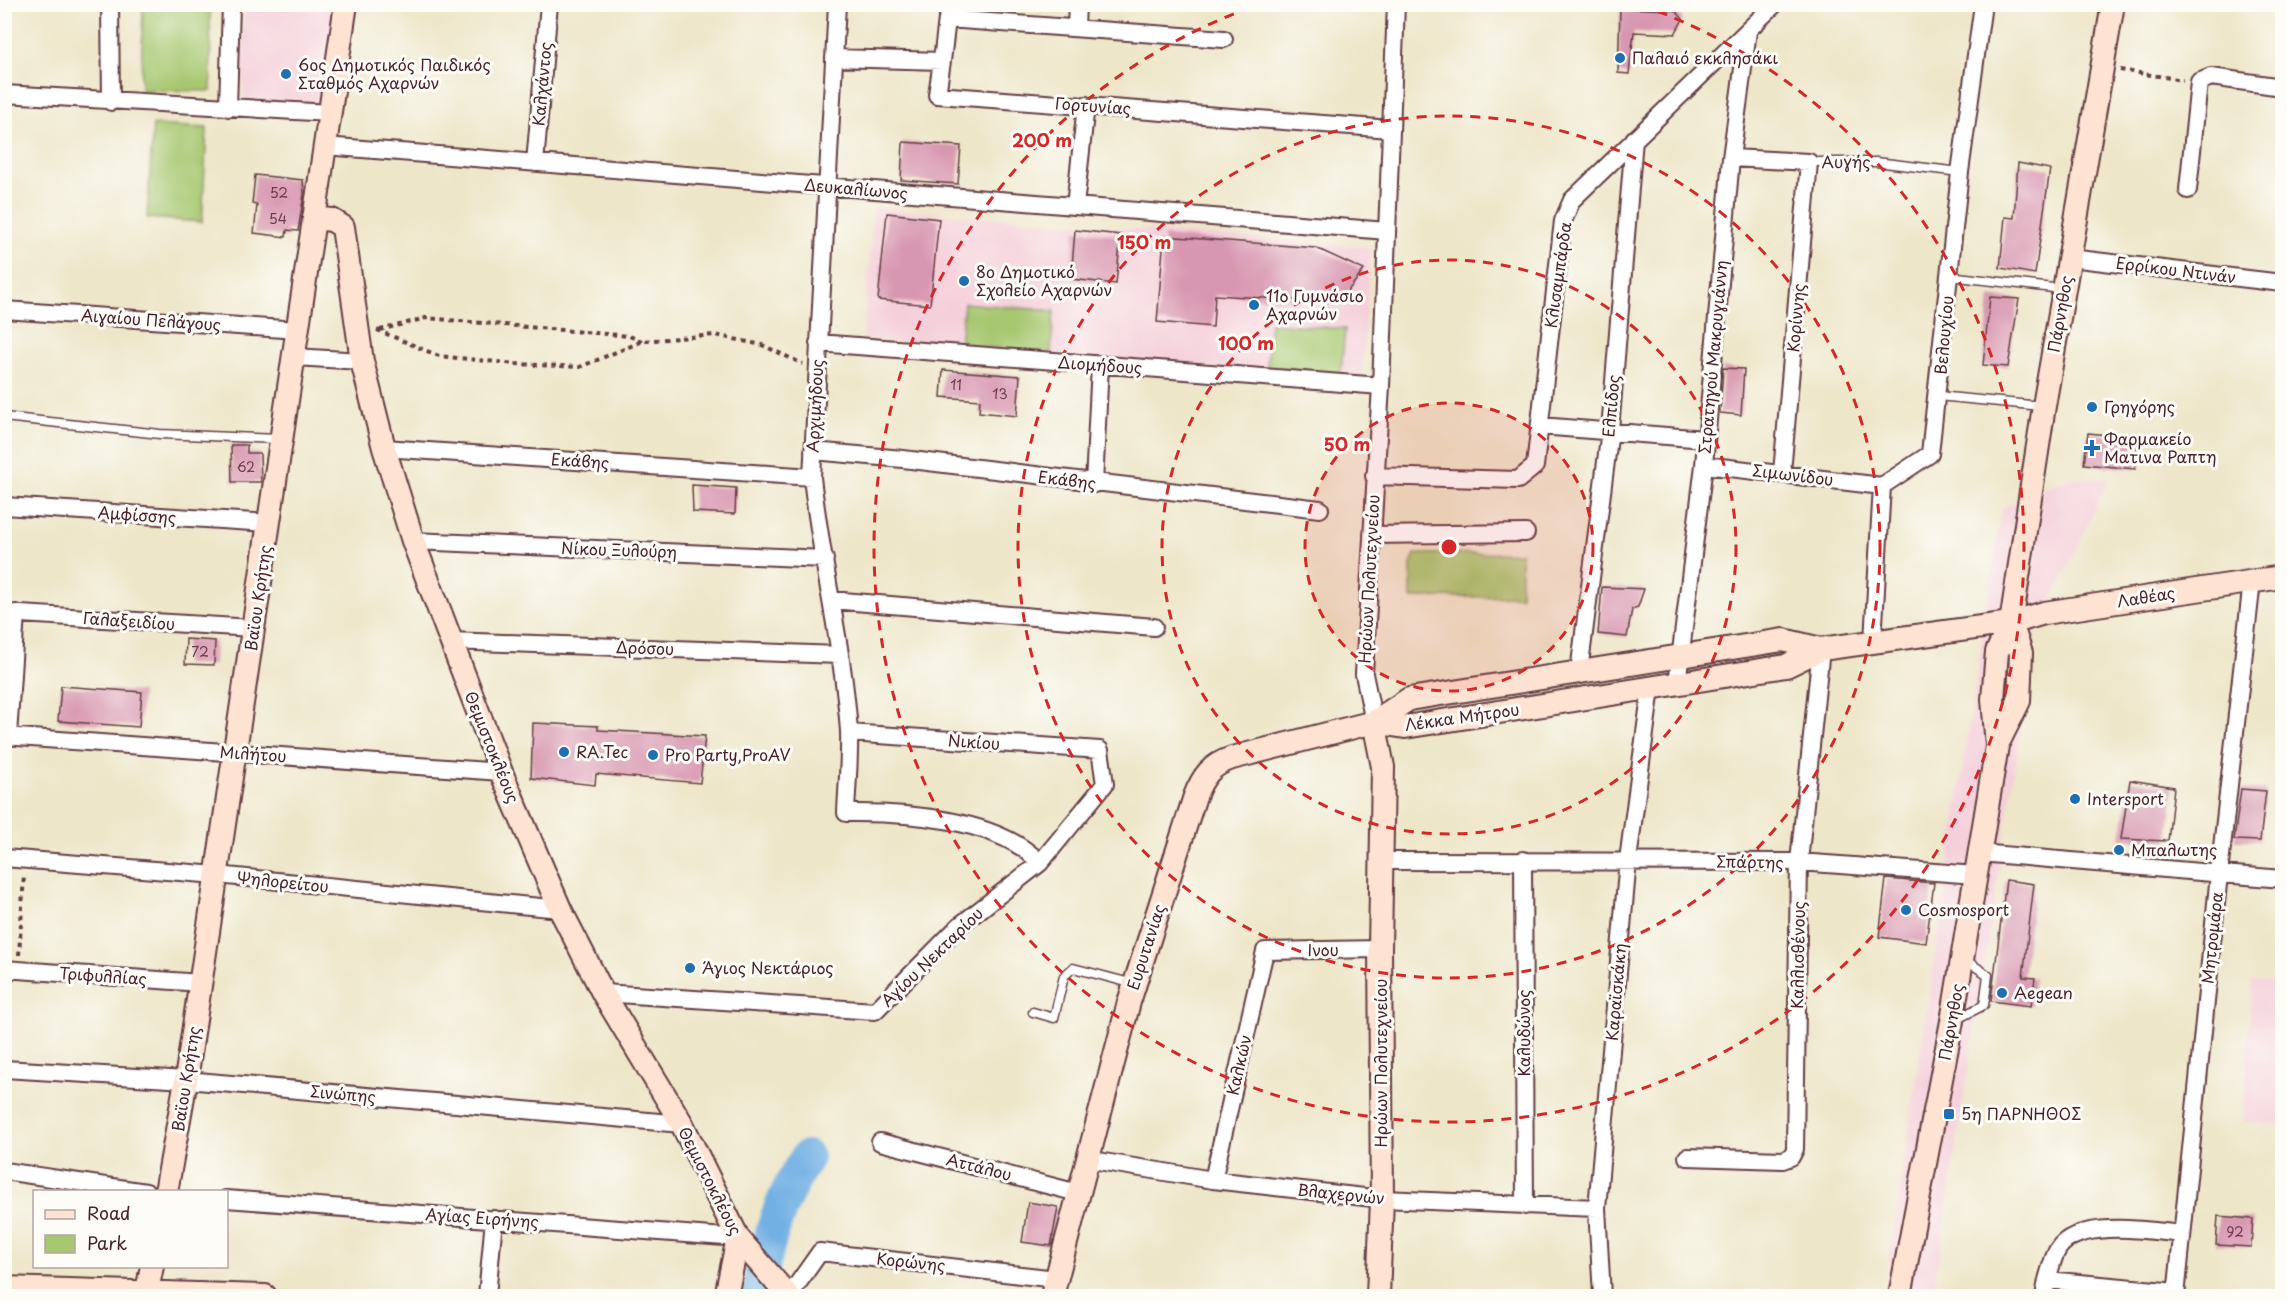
<svg xmlns="http://www.w3.org/2000/svg" width="2287" height="1301" font-family="'Playpen Sans',sans-serif">
<style>
.built{fill:#f5cfda}
.green{fill:#a7c871;stroke:#78744e;stroke-width:1.5}
.lines{fill:none;stroke-linecap:round;stroke-linejoin:round}
.river{stroke:#72b0e4;stroke-width:34}
.building{fill:#d897b0}
.lane-casing{stroke:#633d43;stroke-width:11}
.street-casing{stroke:#633d43;stroke-width:20}
.secondary-casing{stroke:#633d43;stroke-width:26}
.path{stroke:#633d43;stroke-width:4;stroke-dasharray:4.5 4.5;stroke-linecap:butt}
.lane{stroke:#fff;stroke-width:8}
.street{stroke:#fff;stroke-width:16}
.secondary{stroke:#fee3d2;stroke-width:22}
.ring{fill:none;stroke:#d62828;stroke-width:3;stroke-dasharray:10 8}
.poi-dot{fill:#1f6fb2;stroke:#fdfcf7;stroke-width:2}
.labels{text-anchor:middle;stroke-width:6;stroke-linejoin:round;paint-order:stroke}
.number-label{font-size:14px;fill:#6e3d4c}
.poi-label{font-size:16px;fill:#4a1f2b;stroke:#fdfcf7;text-anchor:start}
.street-label{font-size:16px;fill:#4a1f2b;stroke:#fdfcf7}
.centre{fill:#d62828;stroke:#fdfcf7;stroke-width:3}
.ring-label{font-size:18px;text-anchor:middle;font-weight:bold;fill:#d62828;stroke:#fdfcf7;stroke-width:6;stroke-linejoin:round;paint-order:stroke}
</style>
<rect width="100%" height="100%" fill="#fdfcf7"/>
<filter id="ink" filterUnits="userSpaceOnUse"><feTurbulence type="fractalNoise" baseFrequency=".0167" numOctaves="2"/><feDisplacementMap in="SourceGraphic" scale="12" xChannelSelector="R" yChannelSelector="G"/><feConvolveMatrix kernelMatrix="1 2 1 2 8 2 1 2 1" color-interpolation-filters="sRGB"/></filter>
<filter id="wash" filterUnits="userSpaceOnUse"><feTurbulence type="fractalNoise" baseFrequency=".008" numOctaves="4" result="noise"/><feDisplacementMap in="SourceGraphic" scale="24" xChannelSelector="R" yChannelSelector="G"/><feGaussianBlur stdDeviation="1.35" result="paint"/><feColorMatrix in="noise" values="0 0 0 0 0 0 0 0 0 0 0 0 0 0 0 0 0 1.4 0 .05"/><feComposite in="paint" operator="in"/></filter>
<g filter="url(#wash)">
<rect width="100%" height="100%" fill="#eee6c9"/>
<path class="built" d="M245,5H338L325,107L243,101L242,52Z
M874,208L1371,248L1361,380L863,339Z
M2069,478L2109,479L2035,637L1933,1296H1884L2002,507Z
M2252,980L2282,983V1125L2244,1122Z"/>
<path class="green" d="M143,5H210L211,91L141,90Z
M153,125L207,128L202,222L147,218Z
M964,303L1054,311L1051,352L960,345Z
M1270,323L1345,329L1341,373L1267,367Z
M1521,553V596L1411,598V564L1415,554Z"/>
<g class="lines">
<path class="river" d="M759,1296C764,1245 779,1201 807,1157"/>
</g>
<g id="blocks">
<path class="building" d="M1620,8L1675,10L1683,19L1675,34L1634,32L1629,74L1618,73Z
M903,142L961,146L958,184L901,180Z
M2018,163L2050,169L2035,274L2000,268L2005,217L2014,218Z
M255,175L303,180L304,194L298,231L287,230L286,237L254,233L257,205L252,204Z
M887,213L939,219L930,305L878,300Z
M1075,230L1121,235L1116,284L1071,279Z
M1164,236L1316,248L1364,270L1347,292L1328,302L1215,295L1213,327L1157,322Z
M1990,297L2019,299L2008,367L1983,365Z
M1723,368L1744,369L1741,415L1720,413Z
M943,370L1020,376L1017,416L979,412L980,400L941,397Z
M2088,433L2138,438L2135,469L2084,464Z
M231,445H247V453H260L261,482H232Z
M692,485L736,488L735,514L693,512Z
M1602,587L1644,589L1638,607L1632,609L1627,637L1598,634Z
M186,639L215,641L214,665L185,664Z
M61,686L142,692L139,727L58,721Z
M533,723L598,726V730L705,736L700,783L596,774L595,785L531,778Z
M2130,780L2174,787L2168,841L2121,839Z
M2241,789L2266,791L2260,841L2234,840Z
M1886,879L1934,883L1926,943L1879,937Z
M2006,880L2034,884L2023,977L2035,978L2031,1006L1991,1001Z
M1028,1202L1058,1207L1051,1246L1022,1242Z
M2218,1216L2253,1219L2251,1247L2216,1245Z"/>
</g>
</g>
<g filter="url(#ink)">
<use href="#blocks" fill-opacity="0" stroke="#633d43" stroke-width="1.5"/>
<g class="lines">
<defs>
<path id="lane" d="M1809,162H1876L1960,172
M1949,276L2062,289
M1938,396L2042,406
M4,417L160,434L279,439
M1033,1012L1054,1018L1064,976L1073,968L1134,984
M1955,1020L1984,1005L1988,975L1964,959"/>
<path id="street" d="M110,4L111,102
M837,4L812,477C821,562 843,646 849,731C850,758 847,786 846,813C902,812 999,818 1040,863
M1076,27L1077,4
M834,58L942,61L937,95L1391,129
M942,61L947,19L1224,39
M4,94L330,113
M228,108L231,4
M325,146L1387,231
M1731,158L1809,162L1782,473
M535,163L549,4
M2188,190L2199,82L2211,77L2282,87
M1075,206L1086,105
M2070,258L2282,283
M4,310L298,330
M818,343L1381,386
M294,357L362,361
M1540,426L1705,439
M384,448L812,477
M813,451L903,459L1320,509
M1704,465L1882,486
M1374,476L1518,480L1535,466L1563,221L1572,200L1775,4
M1094,484L1100,365
M1882,486L1930,454L1960,172L1983,4
M4,506L269,523
M1372,535L1526,533
M413,541L825,559
M831,600L1154,627
M4,613L253,628
M449,641L840,655
M1873,641L1882,486
M1579,672L1610,430L1634,139
M1677,684L1704,465L1731,158L1748,31
M1374,722L1364,674L1381,386L1396,4
M4,736L501,772
M8,736L16,613
M1979,853L2282,879
M4,858L217,875L560,909
M1523,860L1525,1206
M1382,861L1799,862L1976,875
M4,969L201,983
M603,993L875,1011L959,926L1040,863L1105,784L1100,750L849,733
M4,1069L186,1080L682,1124
M880,1142L1078,1193
M1687,1157L1783,1160L1791,1157L1795,1149L1799,862L1821,649
M1086,1159L1213,1180L1382,1199L1597,1208
M4,1171L146,1192
M1213,1180L1265,951L1380,949
M226,1199L738,1238
M2047,1280C2050,1270 2053,1257 2058,1249C2078,1218 2152,1231 2182,1234
M487,1296L494,1219
M789,1296L820,1252L1056,1279
M1602,1296L1597,1208L1628,860L1651,688
M2044,1296L2047,1280L2177,1292
M2176,1296L2219,874L2252,581"/>
<path id="secondary" d="M314,218L332,220L343,227L362,361L384,448L413,541L501,772L560,909L603,993L682,1124L738,1238L788,1296
M1374,722L1405,727L1786,666L1821,649L2011,623L2044,613L2282,577
M1374,722L1383,767L1380,949L1382,1199L1378,1296
M1997,745L2019,701L2021,653L2011,623
M166,1192L186,1080L346,4
M4,1288L265,1296
M146,1296L152,1266
M726,1296L738,1238
M1052,1296L1129,1002L1195,796C1203,776 1211,765 1232,758L1374,722L1409,699L1783,640L1821,649
M1900,1296L1952,1021L1997,746L1993,699L1997,652L2011,623L2044,406L2113,4"/>
</defs>
<use href="#lane" class="lane-casing"/>
<use href="#street" class="street-casing"/>
<use href="#secondary" class="secondary-casing"/>
<path class="path" d="M2120,70L2183,80
M377,330L439,356L516,364L580,367L643,341L715,335L762,345L803,364
M380,330L426,318L629,336L642,341
M19,955L24,875"/>
<use href="#lane" class="lane"/>
<use href="#street" class="street"/>
<use href="#secondary" class="secondary"/>
</g>
</g>
<circle cx="1449" cy="547" r="144" fill="#d62828" fill-opacity=".12"/>
<g class="ring">
<circle cx="1449" cy="547" r="144"/>
<circle cx="1449" cy="547" r="287"/>
<circle cx="1449" cy="547" r="431"/>
<path d="M1641 5A575 575 0 1 1 1257 5"/>
</g>
<g class="poi-dot">
<circle cx="1620" cy="58" r="6"/>
<circle cx="286" cy="74" r="6"/>
<circle cx="964" cy="281" r="6"/>
<circle cx="1254" cy="305" r="6"/>
<circle cx="2092" cy="407" r="6"/>
<path d="M2089 439h6v6h6v6h-6v6h-6v-6h-6v-6h6z"/>
<circle cx="564" cy="752" r="6"/>
<circle cx="653" cy="755" r="6"/>
<circle cx="2075" cy="799" r="6"/>
<circle cx="2119" cy="850" r="6"/>
<circle cx="1906" cy="910" r="6"/>
<circle cx="690" cy="968" r="6"/>
<circle cx="2002" cy="993" r="6"/>
<rect x="1943" y="1108" width="12" height="12" rx="3"/>
</g>
<g class="labels">
<g class="number-label">
<text x="279" y="198">52</text>
<text x="278" y="224">54</text>
<text x="956" y="390">11</text>
<text x="1000" y="399">13</text>
<text x="246" y="472">62</text>
<text x="200" y="657">72</text>
<text x="2235" y="1237">92</text>
</g>
<g class="poi-label">
<text x="1632" y="64">Παλαιό εκκλησάκι</text>
<text x="298" y="71">6ος Δημοτικός Παιδικός<tspan x="298" dy="18">Σταθμός Αχαρνών</tspan></text>
<text x="976" y="278">8ο Δημοτικό<tspan x="976" dy="18">Σχολείο Αχαρνών</tspan></text>
<text x="1266" y="302">11ο Γυμνάσιο<tspan x="1266" dy="18">Αχαρνών</tspan></text>
<text x="2104" y="413">Γρηγόρης</text>
<text x="2104" y="445">Φαρμακείο<tspan x="2104" dy="18">Ματινα Ραπτη</tspan></text>
<text x="576" y="758">RA.Tec</text>
<text x="665" y="761">Pro Party,ProAV</text>
<text x="2087" y="805">Intersport</text>
<text x="2131" y="856">Μπαλωτης</text>
<text x="1918" y="916">Cosmosport</text>
<text x="702" y="974">Άγιος Νεκτάριος</text>
<text x="2014" y="999">Aegean</text>
<text x="1961" y="1120">5η ΠΑΡΝΗΘΟΣ</text>
</g>
<g class="street-label">
<text transform="translate(542 84) rotate(-85)" y="6">Καλχάντος</text>
<text transform="translate(1093 106) rotate(4)" y="6">Γορτυνίας</text>
<text x="1846" y="168">Αυγής</text>
<text transform="translate(856 189) rotate(5)" y="6">Δευκαλίωνος</text>
<text transform="translate(2176 270) rotate(7)" y="6">Ερρίκου Ντινάν</text>
<text transform="translate(1558 275) rotate(-82)" y="6">Κλισαμπάρδα</text>
<text transform="translate(2060 314) rotate(-80)" y="6">Πάρνηθος</text>
<text transform="translate(1796 318) rotate(-85)" y="6">Κορίννης</text>
<text transform="translate(151 320) rotate(4)" y="6">Αιγαίου Πελάγους</text>
<text transform="translate(1944 335) rotate(-85)" y="6">Βελουχίου</text>
<text transform="translate(1713 357) rotate(-85)" y="6">Στρατηγού Μακρυγιάννη</text>
<text transform="translate(1100 365) rotate(4)" y="6">Διομήδους</text>
<text transform="translate(815 406) rotate(-87)" y="6">Αρχιμήδους</text>
<text transform="translate(1611 406) rotate(-85)" y="6">Ελπίδος</text>
<text transform="translate(580 461) rotate(4)" y="6">Εκάβης</text>
<text transform="translate(1793 475) rotate(7)" y="6">Σιμωνίδου</text>
<text transform="translate(1067 480) rotate(7)" y="6">Εκάβης</text>
<text transform="translate(137 515) rotate(4)" y="6">Αμφίσσης</text>
<text transform="translate(619 550) rotate(2)" y="6">Νίκου Ξυλούρη</text>
<text transform="translate(1369 579) rotate(-87)" y="6">Ηρώων Πολυτεχνείου</text>
<text transform="translate(2146 597) rotate(-9)" y="6">Λαθέας</text>
<text transform="translate(258 598) rotate(-82)" y="6">Βαϊου Κρήτης</text>
<text transform="translate(129 621) rotate(4)" y="6">Γαλαξειδίου</text>
<text transform="translate(645 648) rotate(2)" y="6">Δρόσου</text>
<text transform="translate(1462 717) rotate(-8)" y="6">Λέκκα Μήτρου</text>
<text transform="translate(974 742) rotate(4)" y="6">Νικίου</text>
<text transform="translate(492 747) rotate(68)" y="6">Θεμιστοκλέους</text>
<text transform="translate(253 754) rotate(4)" y="6">Μιλήτου</text>
<text transform="translate(1750 862) rotate(1)" y="6">Σπάρτης</text>
<text transform="translate(283 882) rotate(6)" y="6">Ψηλορείτου</text>
<text transform="translate(2212 938) rotate(-84)" y="6">Μητρομάρα</text>
<text transform="translate(1146 947) rotate(-72)" y="6">Ευρυτανίας</text>
<text transform="translate(1323 950) rotate(-1)" y="6">Ινου</text>
<text transform="translate(1798 955) rotate(-89)" y="6">Καλλισθένους</text>
<text transform="translate(932 957) rotate(-44)" y="6">Αγίου Νεκταρίου</text>
<text transform="translate(103 976) rotate(4)" y="6">Τριφυλλίας</text>
<text transform="translate(1616 992) rotate(-85)" y="6">Καραϊσκάκη</text>
<text transform="translate(1951 1022) rotate(-80)" y="6">Πάρνηθος</text>
<text transform="translate(1524 1033) rotate(-90)" y="6">Καλυδώνος</text>
<text transform="translate(1381 1063) rotate(-90)" y="6">Ηρώων Πολυτεχνείου</text>
<text transform="translate(1239 1065) rotate(-77)" y="6">Καλκών</text>
<text transform="translate(186 1079) rotate(-81)" y="6">Βαϊου Κρήτης</text>
<text transform="translate(343 1094) rotate(5)" y="6">Σινώπης</text>
<text transform="translate(979 1167) rotate(14)" y="6">Αττάλου</text>
<text transform="translate(710 1181) rotate(63)" y="6">Θεμιστοκλέους</text>
<text transform="translate(1341 1194) rotate(6)" y="6">Βλαχερνών</text>
<text transform="translate(482 1218) rotate(4)" y="6">Αγίας Ειρήνης</text>
<text transform="translate(911 1262) rotate(6)" y="6">Κορώνης</text>
</g>
</g>
<circle cx="1449" cy="547" r="9" class="centre"/>
<g class="ring-label">
<text x="1042" y="147">200 m</text>
<text x="1144" y="249">150 m</text>
<text x="1246" y="350">100 m</text>
<text x="1347" y="451">50 m</text>
</g>
<rect width="2287" height="1301" fill="none" stroke="#fdfcf7" stroke-width="24"/>
<rect x="33" y="1190" width="195" height="78" fill="#fdfcf7" stroke="#b5a4a5" stroke-width="1.5"/>
<rect x="45" y="1210" width="30" height="9" fill="#fee3d2" stroke="#b5a4a5" stroke-width="1.5"/>
<text x="87" y="1220" font-size="18" fill="#4a1f2b">Road</text>
<rect x="45" y="1235" width="30" height="18" fill="#a7c871" stroke="#b5a4a5" stroke-width="1.5"/>
<text x="87" y="1250" font-size="18" fill="#4a1f2b">Park</text>
</svg>
